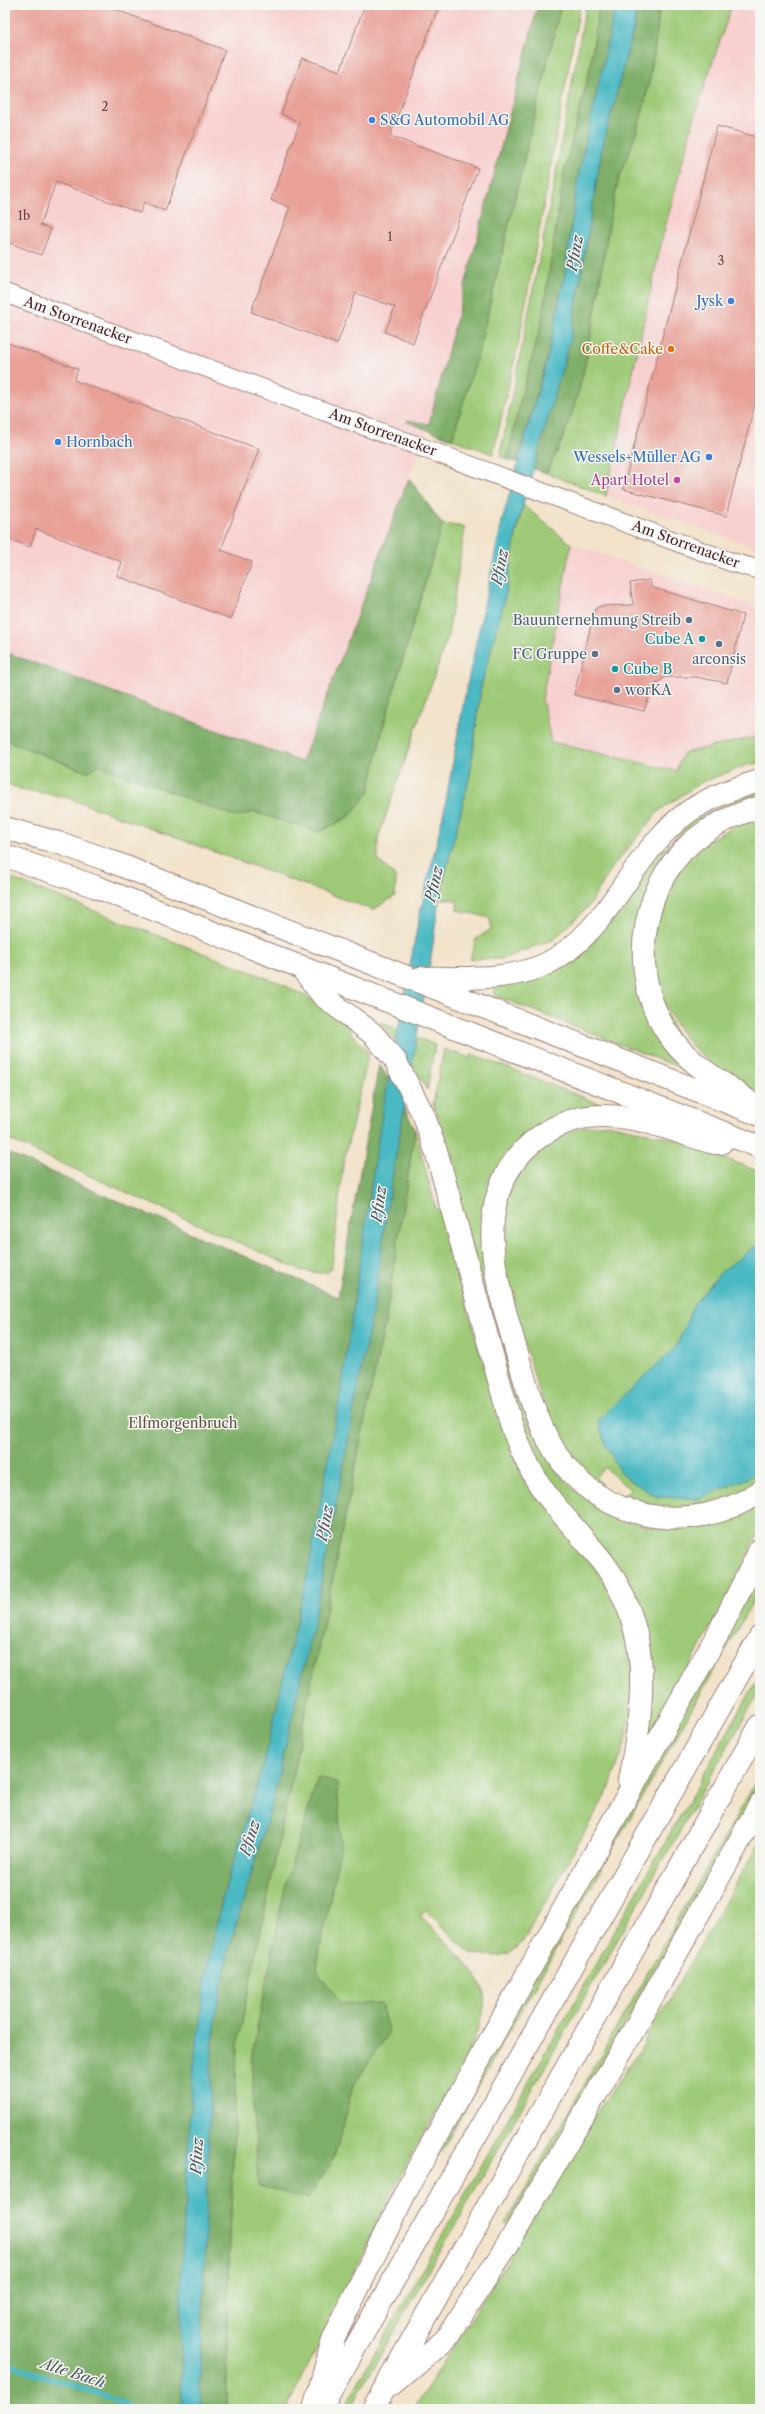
<svg xmlns="http://www.w3.org/2000/svg" width="765" height="2414" font-family="'Libre Caslon Text',serif">
<style>
.built{fill:#f7d0cf}
.green{fill:#9eca77;stroke:#747451}
.forest{fill:#7eae68;stroke:#64664a}
.water{fill:#4bb9c4;stroke:#4a6c78}
.lines{fill:none;stroke-linecap:round;stroke-linejoin:round}
.stream{stroke:#4bb9c4;stroke-width:5.5}
.building{fill:#e8a097}
.minor-casing{stroke:#9e817a;stroke-width:20}
.highway-casing{stroke:#9e817a;stroke-width:24}
.minor{stroke:#fff;stroke-width:18}
.highway{stroke:#fff;stroke-width:22}
.shop-dot{fill:#3f7fe0;stroke:#f6f6f2;stroke-width:1.5}
.food-dot{fill:#e8710a;stroke:#f6f6f2;stroke-width:1.5}
.hotel-dot{fill:#d1479c;stroke:#f6f6f2;stroke-width:1.5}
.service-dot{fill:#5c6f8a;stroke:#f6f6f2;stroke-width:1.5}
.culture-dot{fill:#0f9aa8;stroke:#f6f6f2;stroke-width:1.5}
.labels{text-anchor:middle;stroke-width:3;stroke-linejoin:round;paint-order:stroke}
.number-label{font-size:12px;fill:#723f46}
.shop-label{font-size:14px;fill:#366cbe;stroke:#f6f6f2;text-anchor:start}
.street-label{font-size:14px;fill:#4a1f2b;stroke:#f6f6f2}
.food-label{font-size:14px;fill:#c56008;stroke:#f6f6f2;text-anchor:end}
.hotel-label{font-size:14px;fill:#b23c85;stroke:#f6f6f2;text-anchor:end}
.service-label{font-size:14px;fill:#4e5e75;stroke:#f6f6f2;text-anchor:end}
.culture-label{font-size:14px;fill:#0d838f;stroke:#f6f6f2;text-anchor:end}
.park-label{font-size:14px;fill:#635242;stroke:#f6f6f2}
.water-label{font-size:15px;font-style:italic;fill:#4a5561;stroke:#f6f6f2}
</style>
<rect width="100%" height="100%" fill="#f6f6f2"/>
<filter id="ink" filterUnits="userSpaceOnUse"><feTurbulence type="fractalNoise" baseFrequency=".025" numOctaves="2"/><feDisplacementMap in="SourceGraphic" scale="8" xChannelSelector="R" yChannelSelector="G"/><feConvolveMatrix kernelMatrix="1 2 1 2 8 2 1 2 1" color-interpolation-filters="sRGB"/></filter>
<filter id="wash" filterUnits="userSpaceOnUse"><feTurbulence type="fractalNoise" baseFrequency=".012" numOctaves="4" result="noise"/><feDisplacementMap in="SourceGraphic" scale="16" xChannelSelector="R" yChannelSelector="G"/><feGaussianBlur stdDeviation="0.9" result="paint"/><feColorMatrix in="noise" values="0 0 0 0 0 0 0 0 0 0 0 0 0 0 0 0 0 1.4 0 .05"/><feComposite in="paint" operator="in"/></filter>
<g filter="url(#wash)">
<rect width="100%" height="100%" fill="#f2e3ca"/>
<path class="built" d="M5,5H538L429,425L302,763L5,652Z
M732,5H760V549L606,496L662,239L697,108Z
M571,544L760,608V736L683,753L676,771L551,742L542,699Z"/>
<path class="green" d="M561,5H580L519,340L493,454L452,439L478,354Z
M586,5H599L590,68L564,173L541,326L521,398L507,459L500,456L550,205Z
M660,5H732L697,108L662,239L606,496L546,473C594,387 595,284 616,190C621,169 631,150 637,130C650,89 655,47 660,5Z
M523,505L571,544L542,699L551,742L676,771L683,753L760,736V763L747,765L700,783L660,810L614,865L588,907L554,939L502,959H470L476,939L491,929L490,918L457,910V900L439,899L470,775L481,687Z
M442,524L465,527L448,636L378,838V860L396,877L395,896L373,910L65,797L21,789L5,783V740L86,772L99,765L236,817L254,812L320,832L369,792L382,731Z
M760,790V799L714,815L634,942L693,1073L494,995L493,986L527,978L648,866L695,817Z
M760,816V1092C656,1052 612,928 701,847C718,832 740,825 760,816Z
M5,876L280,983L320,1004L352,1028L349,1031L369,1053L343,1165L332,1266L328,1272L320,1273L300,1270L5,1138Z
M380,1022L435,1045L427,1090L409,1059Z
M444,1049L470,1058L472,1054L608,1107L568,1113L483,1214C480,1261 494,1303 506,1348C527,1424 545,1490 626,1520C651,1529 678,1532 704,1526C723,1521 742,1511 760,1504V1530L726,1600L645,1746L652,1693L649,1648L525,1440L448,1164L453,1162L433,1104Z
M608,1124L675,1139L760,1172V1479L730,1497L711,1503L669,1510L619,1498L631,1490L605,1468L595,1477L601,1483V1487L581,1474L548,1421L503,1274L500,1215L517,1173L542,1145L582,1127Z
M415,1130L436,1209H440L488,1380L619,1605L634,1672L627,1738L609,1789L522,1943L509,1953L500,1956L473,1954L465,1949L426,1910L420,1915C437,1935 479,1968 484,1994C491,2028 425,2129 407,2163C365,2244 329,2328 286,2409H227V2323L237,2046L386,1317Z
M760,1564V1589L438,2157L432,2154Z
M760,1675V1689L751,1706L350,2409H343Z
M760,1774V1791L509,2224L506,2223Z
M760,1842V2409H413L482,2302L593,2118L643,2045Z"/>
<path class="forest" d="M538,5H561L478,354L452,439L407,422L408,420L429,424Z
M599,5H616L615,19L578,178L565,274L549,352L517,463L507,459L521,398L541,326L564,173L590,68Z
M637,5H660C655,47 650,89 637,130C631,150 621,169 616,190C595,284 594,387 546,473L533,469L570,341L602,149L634,27Z
M409,478L442,524L382,731L369,792L350,816L320,832L254,812L236,817L99,765L87,772L5,740V652L302,762Z
M379,1064L398,1094L415,1130L386,1317L237,2046L227,2323V2409H5V1152L338,1297Z
M318,1777L337,1782L341,1844L316,1970L341,2003L381,2004L389,2032L353,2086L334,2158L308,2199L258,2186L251,2059L285,1887Z"/>
<path class="water" d="M616,5H637L634,27L602,149L570,341L518,523L505,598L481,687L470,775L439,899L431,958L389,1195L375,1298L314,1621L273,1800L229,1949L219,1999L212,2048L200,2384L201,2409H182L181,2274L187,2165L193,2073L207,1968L224,1893L265,1758L308,1572L342,1384L380,1126L419,917L444,811L465,695L502,521L549,352L565,274L578,178Z
M760,1245V1473L699,1499L657,1497L623,1476L606,1446L598,1420L676,1347L694,1304L722,1271L754,1247Z"/>
<g class="lines">
<path class="stream" d="M5,2363L117,2400L132,2409"/>
</g>
<g id="blocks">
<path class="building" d="M5,5H103L225,50L165,211L144,202L140,213L56,182L40,225L51,229L41,255L5,241Z
M365,5H439L390,136L478,168L413,343L385,332L395,307L356,293L337,344L251,312L290,207L271,200L300,122L281,114L302,58L340,71Z
M717,126L760,138V384L726,516L623,489Z
M5,342L78,369L74,380L259,449L221,550L252,562L231,619L117,576L122,562L36,529L30,547L5,538Z
M650,580L651,587L743,615L727,683L696,677H665L652,687L644,711L574,695L595,609L600,606L633,605L630,583Z"/>
</g>
</g>
<g filter="url(#ink)">
<use href="#blocks" fill-opacity="0" stroke="#9e817a" stroke-width="1"/>
<g class="lines">
<defs>
<path id="minor" d="M5,293L731,562L760,570"/>
<path id="highway" d="M5,828L62,844L105,859L760,1115
M5,856L94,886L760,1147
M300,966L323,996L373,1034L395,1060L424,1116L437,1154L511,1424C520,1449 530,1473 546,1494C564,1518 585,1539 603,1562C653,1630 645,1702 629,1780
M420,978C461,977 508,982 546,964C605,935 626,868 671,826C696,802 727,790 760,781
M757,1108C731,1086 696,1070 674,1042C627,984 636,890 693,841C712,825 736,814 760,807
M721,1143H714C671,1131 627,1109 581,1118C560,1123 540,1134 525,1149C471,1204 496,1279 514,1343C525,1380 534,1418 554,1450C598,1523 692,1537 760,1492
M392,2385L445,2340L507,2246L636,2026L760,1804
M324,2402L760,1637
M314,2409L334,2337L411,2181L719,1632L760,1550
M373,2409L760,1726"/>
</defs>
<use href="#minor" class="minor-casing"/>
<use href="#highway" class="highway-casing"/>
<use href="#minor" class="minor"/>
<use href="#highway" class="highway"/>
</g>
</g>
<g class="shop-dot">
<circle cx="372" cy="120" r="4"/>
<circle cx="731" cy="301" r="4"/>
<circle cx="58" cy="442" r="4"/>
<circle cx="709" cy="457" r="4"/>
</g>
<circle class="food-dot" cx="671" cy="349" r="4"/>
<circle class="hotel-dot" cx="677" cy="480" r="4"/>
<g class="service-dot">
<circle cx="689" cy="620" r="4"/>
<circle cx="719" cy="644" r="4"/>
<circle cx="595" cy="654" r="4"/>
<circle cx="617" cy="690" r="4"/>
</g>
<g class="culture-dot">
<circle cx="702" cy="639" r="4"/>
<circle cx="615" cy="669" r="4"/>
</g>
<g class="labels">
<g class="number-label">
<text x="105" y="111">2</text>
<text x="24" y="220">1b</text>
<text x="390" y="241">1</text>
<text x="721" y="265">3</text>
</g>
<g class="shop-label">
<text x="380" y="125">S&amp;G Automobil AG</text>
<text x="723" y="306" text-anchor="end">Jysk</text>
<text x="66" y="447">Hornbach</text>
<text x="701" y="462" text-anchor="end">Wessels+Müller AG</text>
</g>
<g class="street-label">
<text transform="translate(78 320) rotate(20)" y="5">Am Storrenacker</text>
<text transform="translate(383 432) rotate(20)" y="5">Am Storrenacker</text>
<text transform="translate(686 544) rotate(20)" y="5">Am Storrenacker</text>
</g>
<g class="food-label">
<text x="663" y="354">Coffe&amp;Cake</text>
</g>
<g class="hotel-label">
<text x="669" y="485">Apart Hotel</text>
</g>
<g class="service-label">
<text x="681" y="625">Bauunternehmung Streib</text>
<text x="587" y="659">FC Gruppe</text>
<text x="719" y="664" text-anchor="middle">arconsis</text>
<text x="625" y="695" text-anchor="start">worKA</text>
</g>
<g class="culture-label">
<text x="694" y="644">Cube A</text>
<text x="623" y="674" text-anchor="start">Cube B</text>
</g>
<g class="park-label">
<text x="183" y="1428">Elfmorgenbruch</text>
</g>
<g class="water-label">
<text transform="translate(575 253) rotate(-80)" y="5">Pfinz</text>
<text transform="translate(500 567) rotate(-79)" y="5">Pfinz</text>
<text transform="translate(434 884) rotate(-77)" y="5">Pfinz</text>
<text transform="translate(379 1204) rotate(-82)" y="5">Pfinz</text>
<text transform="translate(325 1523) rotate(-79)" y="5">Pfinz</text>
<text transform="translate(250 1838) rotate(-73)" y="5">Pfinz</text>
<text transform="translate(197 2156) rotate(-87)" y="5">Pfinz</text>
<text transform="translate(73 2373) rotate(18)" y="5">Alte Bach</text>
</g>
</g>
<rect width="765" height="2414" fill="none" stroke="#f6f6f2" stroke-width="20"/>
</svg>
